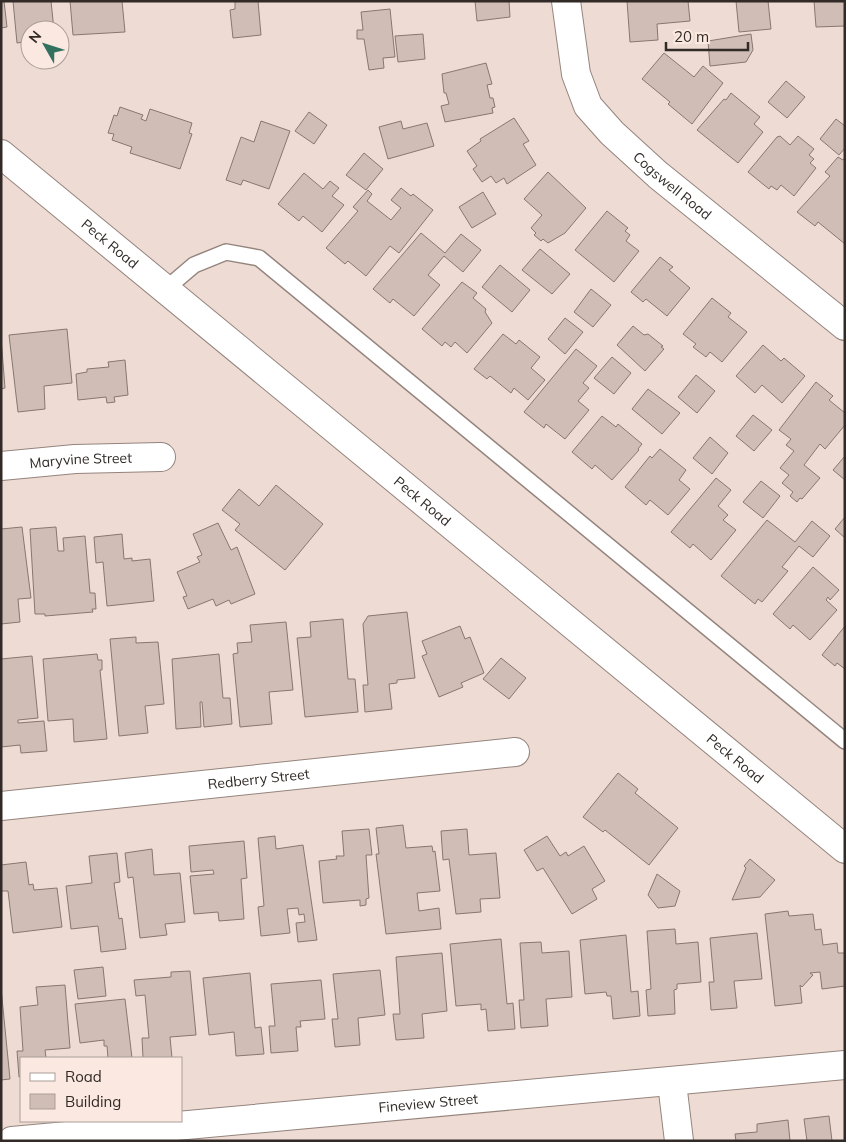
<svg xmlns="http://www.w3.org/2000/svg" width="846" height="1142" font-family="Mulish,sans-serif">
<style>
.building{fill:#cfbdb6;stroke:#887771}
.lines{fill:none;stroke-linecap:round;stroke-linejoin:round}
.service-casing{stroke:#94847d;stroke-width:18}
.minor-casing{stroke:#94847d;stroke-width:30}
.secondary-casing{stroke:#94847d;stroke-width:30}
.service{stroke:#fff;stroke-width:15}
.minor{stroke:#fff;stroke-width:28}
.secondary{stroke:#fff;stroke-width:28}
.labels{text-anchor:middle;stroke-width:4;stroke-linejoin:round;paint-order:stroke}
.street-label{font-size:14px;fill:#312a27;stroke:#fbe9e1}
</style>
<rect width="100%" height="100%" fill="#eedcd4"/>
<path class="building" d="M1,1H4L7,27L1,28Z
M13,1H51L54,30H30V41L17,43Z
M70,1H122L125,32L73,35Z
M235,1H258L261,35L233,38L230,10L235,9Z
M475,1H509L510,17L477,21Z
M627,1H688L690,21L657,24L658,40L630,42Z
M736,1H768L771,29L739,32Z
M814,1H845V26L816,27Z
M390,9L395,57L383,58L384,68L369,70L364,39H357V30H363L361,12Z
M423,34L425,59L398,62L395,36Z
M751,34L753,50L746,62L710,66L708,41Z
M664,53L694,77L703,66L723,83L692,124L668,104L670,102L642,79Z
M486,63L492,84L487,85L490,98H493L495,107L492,108L493,113L445,122L441,106L449,104L446,93H444L442,74Z
M786,81L805,97L787,118L768,102Z
M731,93L760,117L754,124L763,132L738,163L697,130L724,99L726,100Z
M120,107L143,115L141,119L146,121L150,109L192,123L189,133L192,134L180,169L130,153L132,147L112,140L114,134L108,133L114,115L117,116Z
M309,112L327,125L314,144L295,131Z
M514,118L529,141L523,144L536,165L507,184L504,178L496,183L491,176L482,182L473,169L477,166L467,151L481,141L480,139Z
M836,119L845,126V148L839,155L820,139Z
M261,121L290,131L269,189L243,180L241,185L226,180L241,137L254,142Z
M401,121L403,129L427,123L434,146L388,159L379,127Z
M780,136L790,145L798,136L814,149L809,155L814,159L810,163L816,168L794,196L781,185L777,190L771,186L769,189L748,172L777,137Z
M364,153L383,169L366,190L346,175Z
M838,157L843,160L845,158V244L818,222L815,226L797,212L830,176L825,172Z
M548,172L586,208L565,233L548,243L543,239L541,241L534,235L536,233L531,228L542,215L524,199Z
M304,173L323,189L330,181L339,188L332,196L344,205L322,232L303,216L299,221L278,204Z
M401,188L411,196L413,194L433,210L399,253L390,246L366,276L348,261L345,264L326,248L358,211L353,207L368,190L372,194L367,201L391,220L401,208L391,200Z
M483,192L496,214L472,228L459,207Z
M607,211L628,228L625,231L630,235L626,241L639,251L614,282L575,250Z
M421,233L445,253L461,234L481,250L463,272L444,256L428,275L440,285L414,316L393,299L390,303L373,289Z
M540,249L570,274L552,294L522,270Z
M660,257L673,267L669,270L690,288L667,316L646,299L643,302L631,292Z
M500,265L530,290L512,312L482,287Z
M462,282L477,293L473,298L486,309L485,312L492,323L467,353L455,342L451,347L445,342L442,346L422,329Z
M591,289L611,305L593,327L574,312Z
M712,298L731,313L728,317L747,332L722,362L710,352L706,357L693,347L696,344L683,334Z
M565,318L583,332L565,354L548,339Z
M633,326L644,335L648,334L663,346L661,347L664,349L645,371L617,345Z
M67,329L72,383L44,386L45,409L18,412L9,335Z
M503,334L516,344L519,340L540,357L531,368L545,380L528,400L514,388L511,393L490,376L487,379L474,369Z
M1,338L5,388L1,389Z
M763,345L781,361L784,358L805,376L782,403L762,385L755,393L736,376Z
M576,349L597,366L583,383L589,388L578,401L589,410L565,439L546,424L544,428L524,412Z
M612,357L631,373L614,394L594,378Z
M125,360L128,395L114,397L115,402L107,403L106,397L78,400L76,374L87,372V369L109,367L108,362Z
M696,375L715,391L697,413L678,397Z
M816,382L833,396L829,400L845,413V425L825,449L820,444L804,465L820,478L802,499L800,498L797,502L790,496L793,492L782,483L789,475L780,468L794,451L786,445L791,439L779,430Z
M648,389L680,413L662,434L632,409Z
M753,415L772,430L754,451L736,436Z
M602,416L616,427L618,424L642,444L638,449L639,450L612,480L595,465L592,469L572,452Z
M710,437L728,453L712,474L693,458Z
M660,449L686,470L679,480L690,489L668,515L650,500L646,505L625,487L650,456L652,458Z
M845,456V480L833,470Z
M716,478L731,490L718,506L728,515L723,520L736,530L711,560L693,544L690,548L671,532Z
M761,481L780,496L763,518L743,502Z
M276,485L323,524L285,570L235,530L240,524L222,510L239,489L259,506Z
M845,517V538L835,529Z
M767,520L795,542L812,521L830,536L813,557L799,546L782,567L788,571L762,602L758,599L755,604L721,576Z
M218,523L231,550L237,547L255,594L231,604L229,600L216,606L213,599L188,609L183,597L187,596L177,572L200,562L197,557L202,555L193,534Z
M22,527L31,598L18,599L20,622L1,624V529Z
M56,527L58,551H64L63,538L85,536L90,593H95L96,609H92L93,612L45,616V614H35L30,529Z
M122,534L124,559L132,558V561L150,559L154,601L107,606L103,562L96,563L94,537Z
M813,567L839,590L830,600L828,597L826,600L837,610L810,640L793,625L790,629L773,614Z
M407,612L415,678L397,680V683L389,684L392,709L365,712L363,685H368L363,624L368,616Z
M343,619L348,679H355L358,712L305,717L297,638L311,637L310,622Z
M286,622L293,690L269,692L272,724L240,727L233,654L238,653L237,643L252,642L250,625Z
M460,626L465,639L470,637L484,673L461,683L463,687L439,697L422,656L427,654L422,641Z
M845,626V669L837,663L835,666L822,655Z
M136,637V643L158,642L164,704L145,706L148,733L119,736L110,639Z
M97,654L98,660H102V670H100L107,739L74,742L73,719L48,721L43,659Z
M219,654L223,698H230L232,724L204,727L202,702H200L201,727L176,729L172,659Z
M32,656L38,718L18,720V723L44,721L47,751L21,753L20,745L1,747V659Z
M501,658L526,678L509,699L483,679Z
M618,773L638,789L635,793L678,828L649,865L605,830L603,832L583,817Z
M403,825L406,848L432,846L433,852L435,851L440,891L417,893L419,911L439,908L441,929L386,934L376,854H379L376,828Z
M369,829L372,855H366L369,898L366,899V905L360,906V900L323,903L319,861L337,859L336,856H344L342,831Z
M467,829L469,855L496,853L500,898L480,899L481,912L456,914L449,859L443,860L441,831Z
M275,836L276,849L303,845L317,940L298,942L296,923L305,922L304,914L299,915L298,908L287,909L290,933L261,936L258,907L264,906L258,838Z
M547,836L560,856L566,852L568,856L584,846L605,881L592,889L597,899L572,914L543,868L537,871L524,850Z
M244,841L247,878L241,879L244,919L219,921L218,912L194,914L190,876L214,874L213,870L191,872L189,846Z
M152,849L154,875L180,873L185,922L165,924L167,935L140,938L133,877L128,878L125,853Z
M117,853L120,882L114,883L119,919L122,918L126,949L101,952L98,926L71,929L66,886L92,883L89,856Z
M750,859L775,880L760,897L732,900L746,868L744,866Z
M26,862L29,885L33,884L34,890L57,888L62,927L13,933L8,891H1V865Z
M657,874L680,891L675,906L658,908L648,895Z
M788,911L789,916L813,914L815,930L821,929L823,945L837,943L838,953H845V986L822,989L820,972L810,973L813,975L802,987L800,985L802,1003L775,1006L765,914Z
M675,929L676,944L698,942L701,982L677,984V989L674,990L675,1014L648,1016L646,990L651,989L647,931Z
M757,933L762,979L734,981L737,1008L711,1010L709,982H714L710,938Z
M626,935L631,992L638,991L640,1016L613,1019L611,996H607L606,992L585,994L580,940Z
M501,939L507,1004L513,1003L515,1029L488,1031L486,1009L481,1010V1004L456,1006L450,944Z
M541,942L542,953L569,951L572,997L546,999L548,1026L521,1028L519,1000H524L520,943Z
M442,953L447,1011L422,1014L424,1038L396,1040L393,1014H400L396,957Z
M103,967L106,996L78,999L74,970Z
M380,970L385,1015L358,1018L360,1045L335,1047L332,1019H338L333,974Z
M190,971L196,1035L170,1037L172,1058H143L142,1038H149L145,995L136,996L134,980L171,977V972Z
M250,973L255,1028L261,1027L264,1054L236,1056L234,1032L209,1035L203,978Z
M321,980L325,1019L300,1021L301,1027H296L298,1051L271,1053L269,1026H275L271,984Z
M65,985L70,1048L45,1050L46,1058H21V1077H19L17,1051H23L20,1007L38,1005L36,987Z
M1,988L10,1079L1,1080Z
M125,999L132,1058H108L107,1046H104V1040L80,1043L75,1004Z
M829,1116L832,1141H807L804,1119Z
M788,1120L790,1141H736L735,1134L757,1132V1124Z"/>
<g class="lines">
<defs>
<path id="service" d="M167,288L194,265L226,252L259,258L845,741"/>
<g id="minor">
<path id="s1" d="M566,1L576,74L588,106L612,133L658,175L845,326"/>
<path id="s2" d="M1,466L75,459L161,457"/>
<path id="s3" d="M1,806L515,752"/>
<path d="M672,1083L679,1141"/>
<path id="s4" d="M12,1141L845,1065"/>
</g>
<g id="secondary">
<path id="s5" d="M1,154L845,849"/>
</g>
</defs>
<use href="#service" class="service-casing"/>
<use href="#minor" class="minor-casing"/>
<use href="#secondary" class="secondary-casing"/>
<use href="#service" class="service"/>
<use href="#minor" class="minor"/>
<use href="#secondary" class="secondary"/>
</g>
<g class="labels">
<g class="street-label">
<text dy="5" stroke="none"><textPath href="#s1" startOffset="224">Cogswell Road</textPath></text>
<text dy="5" stroke="none"><textPath href="#s5" startOffset="141">Peck Road</textPath></text>
<text dy="5" stroke="none"><textPath href="#s2" startOffset="80">Maryvine Street</textPath></text>
<text dy="5" stroke="none"><textPath href="#s5" startOffset="546">Peck Road</textPath></text>
<text dy="5" stroke="none"><textPath href="#s5" startOffset="951">Peck Road</textPath></text>
<text dy="5" stroke="none"><textPath href="#s3" startOffset="259">Redberry Street</textPath></text>
<text dy="5" stroke="none"><textPath href="#s4" startOffset="418">Fineview Street</textPath></text>
</g>
</g>
<rect width="846" height="1142" fill="none" stroke="#312a27" stroke-width="5"/>
<rect x="20" y="1057" width="162" height="65" fill="#fbe9e1" stroke="#aa9d97"/>
<rect x="30" y="1073" width="25" height="8" fill="#ffffff" stroke="#aa9d97"/>
<text x="65" y="1082" font-size="15" fill="#312a27">Road</text>
<rect x="30" y="1094" width="25" height="15" fill="#cfbdb6" stroke="#aa9d97"/>
<text x="65" y="1107" font-size="15" fill="#312a27">Building</text>
<g transform="translate(45 45) rotate(309)"><circle r="24" fill="#fbe9e1" stroke="#aa9d97"/>
<path d="M0-4L9 19L0 12L-9 19Z" fill="#33715f"/>
<text y="-8" font-size="14" font-weight="bold" text-anchor="middle" fill="#312a27">N</text>
</g>
<path d="M666 42v8h82v-8" fill="none" stroke="#312a27" stroke-width="2.5"/>
<text x="674" y="42" font-size="15" fill="#312a27" stroke="#fbe9e1" stroke-width="4" paint-order="stroke">20 m</text>
</svg>
